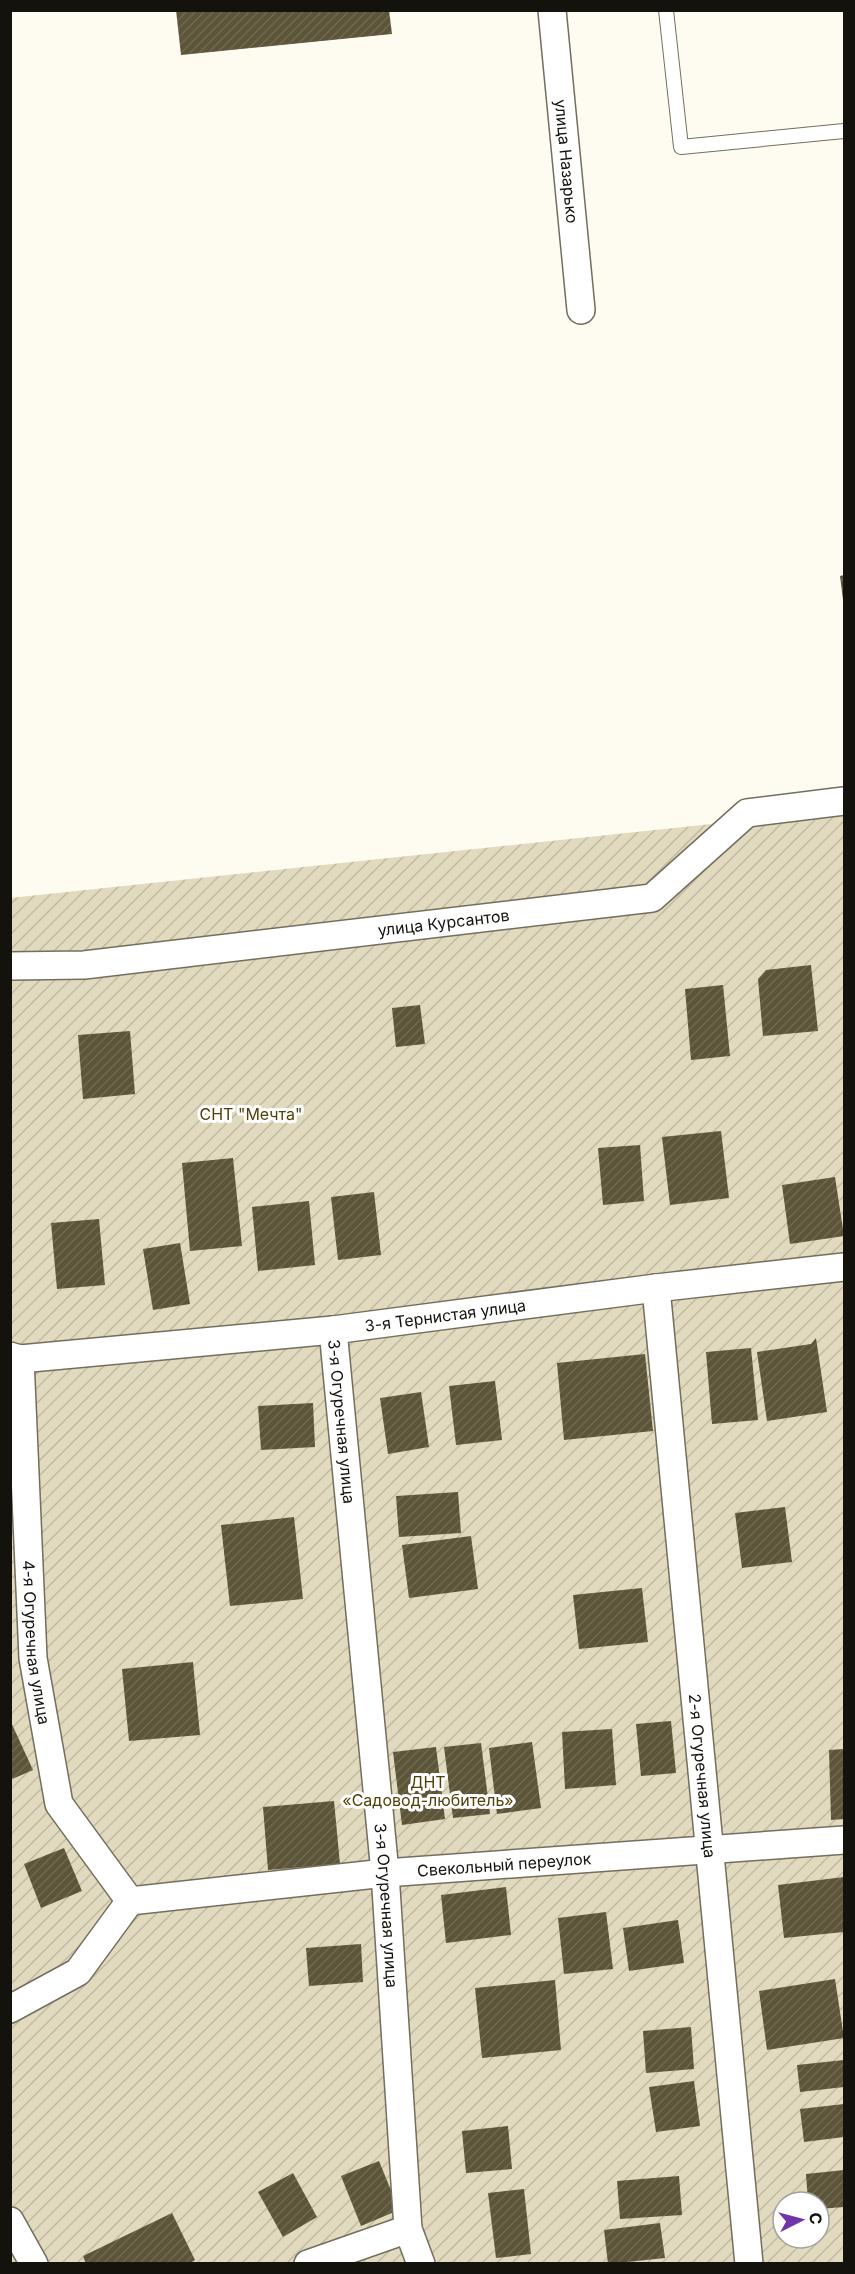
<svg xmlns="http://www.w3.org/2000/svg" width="855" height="2274" font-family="Inter,sans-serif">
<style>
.garden{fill:url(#garden-furrows);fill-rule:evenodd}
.building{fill:url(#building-hatch)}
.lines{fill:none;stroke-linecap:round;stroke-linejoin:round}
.lane-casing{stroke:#736e5e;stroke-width:16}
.street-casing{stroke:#736e5e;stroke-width:30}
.lane{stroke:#fff;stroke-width:14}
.street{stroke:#fff;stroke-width:27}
.labels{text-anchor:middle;stroke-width:6;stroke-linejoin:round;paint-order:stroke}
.street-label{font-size:16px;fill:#13120c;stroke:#fff}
.park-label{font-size:16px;fill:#504108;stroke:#fff}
</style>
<defs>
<pattern id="garden-furrows" width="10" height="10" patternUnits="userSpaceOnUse" patternTransform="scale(1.5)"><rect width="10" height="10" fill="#e2dabf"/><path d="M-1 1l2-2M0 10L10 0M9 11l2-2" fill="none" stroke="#c1baa3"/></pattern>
<pattern id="building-hatch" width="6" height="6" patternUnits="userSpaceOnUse" patternTransform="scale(1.5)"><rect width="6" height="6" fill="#5d5539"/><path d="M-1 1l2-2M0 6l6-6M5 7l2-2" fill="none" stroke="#6f6952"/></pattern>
</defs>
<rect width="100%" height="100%" fill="#fefbf0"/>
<path class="garden" d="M844,810V2263H11L10,898ZM783,2202H819V2238H783Z"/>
<path class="building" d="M176,10H389L392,34L181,55Z
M844,575V600H843L840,576Z
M811,965L818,1031L763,1036L758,979L766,970Z
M723,985L730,1056L691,1060L685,989Z
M420,1005L425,1044L396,1047L392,1008Z
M130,1031L135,1094L83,1099L78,1035Z
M721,1131L729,1198L670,1205L662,1137Z
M640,1145L644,1201L603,1205L598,1148Z
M233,1158L242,1246L190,1251L182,1163Z
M835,1177L844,1236L790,1244L782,1185Z
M374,1192L381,1255L338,1260L331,1197Z
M309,1201L315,1265L258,1271L252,1207Z
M99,1219L105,1285L57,1289L51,1223Z
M180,1243L190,1304L153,1310L143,1249Z
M816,1338L827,1412L767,1421L757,1352L811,1344Z
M751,1348L758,1420L712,1424L706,1352Z
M645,1354L653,1431L564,1440L557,1363Z
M495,1381L502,1440L456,1445L449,1386Z
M421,1392L429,1447L388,1454L380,1398Z
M313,1403L315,1447L261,1450L258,1406Z
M458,1492L461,1533L399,1537L396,1496Z
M785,1507L792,1562L742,1568L735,1513Z
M294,1517L303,1599L230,1606L221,1525Z
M471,1536L478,1589L409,1598L402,1545Z
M642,1588L648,1642L579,1649L573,1595Z
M193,1662L200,1735L129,1741L122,1669Z
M10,1720L33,1770L10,1780Z
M671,1721L676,1773L641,1776L636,1724Z
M612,1729L616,1785L565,1789L562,1732Z
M532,1742L541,1808L497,1814L489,1748Z
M481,1743L490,1814L453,1818L444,1747Z
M436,1747L445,1819L402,1825L393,1752Z
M844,1749V1819L831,1820L829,1750Z
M334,1801L340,1864L268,1870L263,1807Z
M64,1848L82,1891L41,1908L24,1864Z
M844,1877V1932L784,1938L778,1885Z
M506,1887L511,1935L446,1943L441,1895Z
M606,1912L613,1969L564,1974L558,1918Z
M678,1920L684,1963L629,1971L623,1928Z
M361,1944L363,1982L309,1986L306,1948Z
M835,1979L844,2038L767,2050L759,1991Z
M555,1980L561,2050L482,2058L475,1988Z
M691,2027L694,2069L646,2073L643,2031Z
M844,2060V2087L800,2092L797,2065Z
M694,2081L700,2126L656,2132L649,2087Z
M844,2104V2137L804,2142L800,2109Z
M508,2126L512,2169L466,2173L462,2131Z
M379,2161L399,2210L361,2226L341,2176Z
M844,2170V2207L819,2209V2202H808L806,2174Z
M293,2173L317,2217L283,2237L258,2192Z
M679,2176L682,2215L620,2219L617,2181Z
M524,2189L531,2254L496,2258L488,2193Z
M172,2213L195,2260L189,2264H86L83,2256Z
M660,2223L665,2258L608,2264L604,2230Z"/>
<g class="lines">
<defs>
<path id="lane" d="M666,10L681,147L844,131"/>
<g id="street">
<path id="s1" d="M552,10L581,310"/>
<path id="s2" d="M10,966L84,965L652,898L747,813L844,801"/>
<path id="s3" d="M656,1288L749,2264"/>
<path id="s4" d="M333,1330L385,1873L408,2229L421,2264"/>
<path id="s5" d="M10,1356L20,1359L333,1330L656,1288L844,1267"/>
<path id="s6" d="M20,1359L33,1658L59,1804L130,1901"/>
<path id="s7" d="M130,1901L385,1873L844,1840"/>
<path d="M10,2009L78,1972L130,1901"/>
<path d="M10,2221L34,2264"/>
<path d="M308,2264L408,2229"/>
</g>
</defs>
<use href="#lane" class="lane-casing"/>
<use href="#street" class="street-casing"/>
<use href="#lane" class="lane"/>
<use href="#street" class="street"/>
</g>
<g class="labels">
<g class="street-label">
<text dy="6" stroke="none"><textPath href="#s1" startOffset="152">улица Назарько</textPath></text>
<text dy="6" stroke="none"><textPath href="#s2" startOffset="436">улица Курсантов</textPath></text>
<text dy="6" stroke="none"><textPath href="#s5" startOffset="438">3-я Тернистая улица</textPath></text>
<text dy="6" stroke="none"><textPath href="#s4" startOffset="92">3-я Огуречная улица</textPath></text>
<text dy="6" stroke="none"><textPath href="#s6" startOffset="284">4-я Огуречная улица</textPath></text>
<text dy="6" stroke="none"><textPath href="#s3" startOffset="490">2-я Огуречная улица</textPath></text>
<text dy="6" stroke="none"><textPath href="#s7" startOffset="376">Свекольный переулок</textPath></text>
<text dy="6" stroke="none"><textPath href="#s4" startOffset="578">3-я Огуречная улица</textPath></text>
</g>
<g class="park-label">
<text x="251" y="1120">СНТ "Мечта"</text>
<text x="428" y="1788">ДНТ<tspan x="428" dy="18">«Садовод-любитель»</tspan></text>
</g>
</g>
<rect width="855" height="2274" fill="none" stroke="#13120c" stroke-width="24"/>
<g transform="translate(801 2220) rotate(84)"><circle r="28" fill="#ffffff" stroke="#a1a09e" stroke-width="1.5"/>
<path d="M0-4.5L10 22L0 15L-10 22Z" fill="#7035ab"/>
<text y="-9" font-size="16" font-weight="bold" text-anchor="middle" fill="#13120c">С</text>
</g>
</svg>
